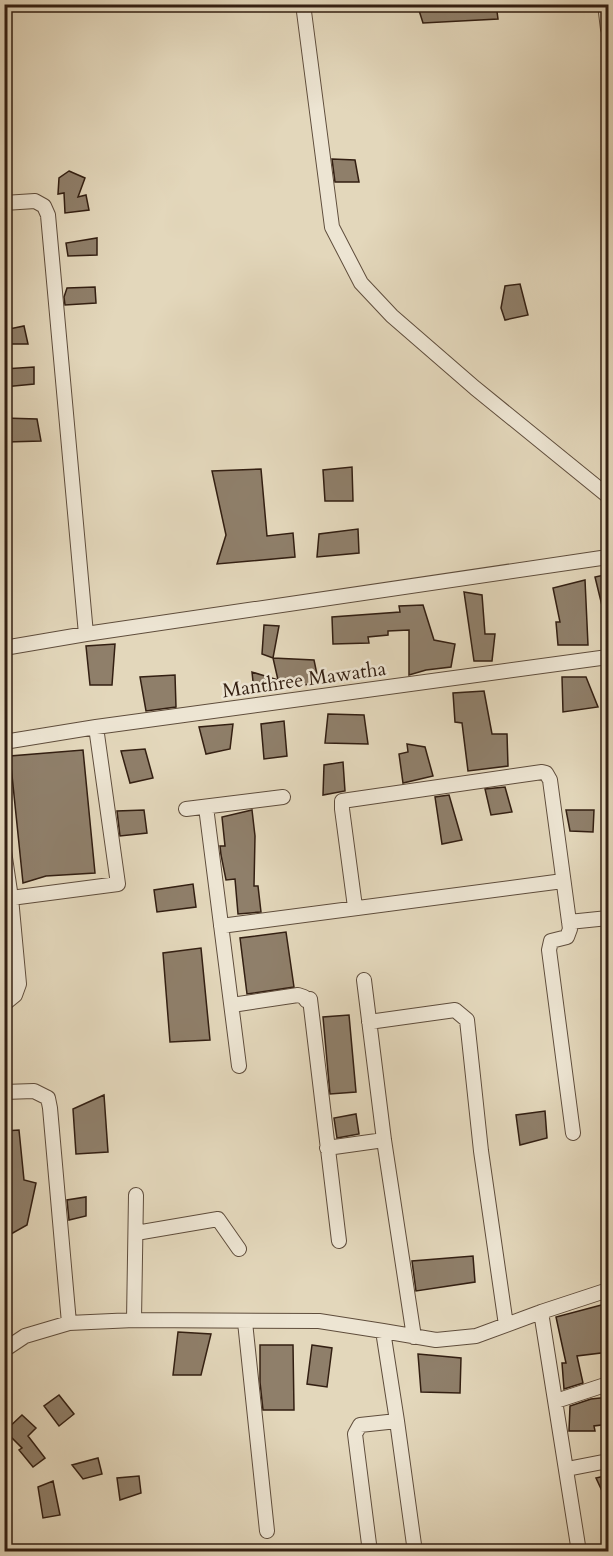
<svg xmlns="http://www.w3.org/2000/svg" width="613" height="1556" font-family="Cardo,serif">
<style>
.building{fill:#8f7f6a;stroke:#331f12;stroke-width:1.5}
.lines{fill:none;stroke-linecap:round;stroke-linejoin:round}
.minor-casing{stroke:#5f4d3c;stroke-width:16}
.minor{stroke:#ede5d3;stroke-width:14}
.labels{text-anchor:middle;stroke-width:5;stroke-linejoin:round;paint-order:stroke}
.street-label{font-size:20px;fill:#331f12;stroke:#ede5d3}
</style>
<rect width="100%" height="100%" fill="#e3d7bb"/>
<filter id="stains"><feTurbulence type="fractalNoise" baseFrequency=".00333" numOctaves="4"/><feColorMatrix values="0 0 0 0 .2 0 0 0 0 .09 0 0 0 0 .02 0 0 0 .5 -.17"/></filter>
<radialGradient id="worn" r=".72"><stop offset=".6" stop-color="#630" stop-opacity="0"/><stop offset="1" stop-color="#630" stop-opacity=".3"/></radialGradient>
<path class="building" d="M417,4H496L498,19L423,23Z
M332,159L355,160L359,182H335Z
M69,171L85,178L78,197L86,195L89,210L65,213L64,193L58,194L59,178Z
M97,238V255L68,256L66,243Z
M520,284L528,315L505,320L501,308L505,286Z
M95,287L96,303L65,305L64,297L67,288Z
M24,326L28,344H4V330Z
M34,367V384L4,387V369Z
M4,418L37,419L41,441L7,442L4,432Z
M352,467L353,501H325L323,470Z
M261,469L267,536L293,533L295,557L217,564L226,535L212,471Z
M358,529L359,553L317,557L319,534Z
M609,574V618H605L595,577Z
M585,580L588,645H558L556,622H560L553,588Z
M464,592L482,595L485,634H495L492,661H474Z
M423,605L434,640L455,644L451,667L426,670L409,675V630L388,631V635L368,637L369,643L333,644L332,617L400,612L399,606Z
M264,625L279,626L273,658L262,654Z
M115,644L112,685H90L86,646Z
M273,658L314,660L319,684L270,686L272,692L254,691L252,672L278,680Z
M175,675L176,707L146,711L140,677Z
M562,677H586L598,707L563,712Z
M484,691L492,734H507L508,766L468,771L462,723L455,722L453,693Z
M328,714L364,715L368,744L325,743Z
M284,721L287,756L264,759L261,724Z
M233,724L230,749L206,754L199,727Z
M407,744L425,747L433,776L403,783L399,754L408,752Z
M145,749L153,778L130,783L121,751Z
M83,750L95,873L46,876L23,883L10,756Z
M343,762L345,791L323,795L324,765Z
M505,787L512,812L491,815L485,789Z
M449,795L462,840L442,844L435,797Z
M144,810L147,833L120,836L117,811Z
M252,810L255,836L254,886H258L261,912L238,914L235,879L226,880L221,855L220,846H225L222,817Z
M566,810H594L593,832L570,831Z
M193,884L196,907L157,912L154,890Z
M286,932L294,987L247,994L240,938Z
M201,948L210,1040L170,1042L163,953Z
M349,1015L356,1092L330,1094L323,1017Z
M104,1095L108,1152L76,1154L73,1109Z
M545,1111L547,1138L520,1145L516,1115Z
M356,1114L359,1134L337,1138L334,1118Z
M19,1130L24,1180L36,1183L27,1225L4,1238V1131Z
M86,1197V1216L69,1220L67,1200Z
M473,1256L475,1282L416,1291L412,1261Z
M609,1303V1352L577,1356L583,1383L564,1389L562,1363H566L556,1317Z
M178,1332L211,1334L201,1375H173Z
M260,1345H293L294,1410H263L260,1382Z
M312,1345L332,1348L327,1387L307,1384Z
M418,1354L461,1358L460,1393L421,1392Z
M59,1395L74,1414L59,1426L44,1406Z
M609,1397V1424L594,1426L595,1431H569L570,1406L591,1399Z
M22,1415L36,1428L28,1436L45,1458L33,1467L19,1450L22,1448L5,1431Z
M98,1458L102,1474L83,1479L72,1465Z
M609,1475V1506L596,1478Z
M139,1476L141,1493L120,1500L117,1478Z
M53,1481L60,1515L43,1518L38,1487Z"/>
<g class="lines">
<defs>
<path id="minor" d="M303,4L332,227L361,283L392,316L475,388L608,496
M605,4L608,29
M4,203L35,201L44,206L48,215L86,634
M4,648L86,634L608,557
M4,742L96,727L608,657
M206,807L239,1066
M186,809L283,797
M4,851L11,898L19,984L15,995L4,1004
M11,898L118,884L96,727
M355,907L342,809V801L542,772L546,773L550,780L570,929L567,937L551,941L549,950L573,1133
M569,922L608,918
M221,926L563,881
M364,980L384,1140L414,1337
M232,1005L298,995L304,997L306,1000L310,999L339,1241
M369,1022L455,1010L467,1020L481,1151L506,1325
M4,1092L34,1091L48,1098L50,1108L69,1323
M327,1148L384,1140
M136,1233L218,1219L239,1249
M541,1312L579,1552
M134,1320L136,1195
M245,1322L267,1531
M383,1331L397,1421L415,1552
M4,1350L25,1336L69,1323L134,1320L319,1321L383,1331L436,1340L476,1336L541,1312L608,1290
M556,1401L608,1384
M567,1469L608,1461
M370,1552L355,1434L360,1425L397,1421
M606,1552L608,1551"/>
</defs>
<use href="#minor" class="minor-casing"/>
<use href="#minor" class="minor"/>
</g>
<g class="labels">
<g class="street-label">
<text transform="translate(304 679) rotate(-8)" y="7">Manthree Mawatha</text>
</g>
</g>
<rect width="613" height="1556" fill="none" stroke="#e3d7bb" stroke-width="24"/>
<rect x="6" y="6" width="601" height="1544" fill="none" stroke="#331f12" stroke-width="3"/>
<rect x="12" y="12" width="589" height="1532" fill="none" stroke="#331f12" stroke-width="1.5"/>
<rect width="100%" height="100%" filter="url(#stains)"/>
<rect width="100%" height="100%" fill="url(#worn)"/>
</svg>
